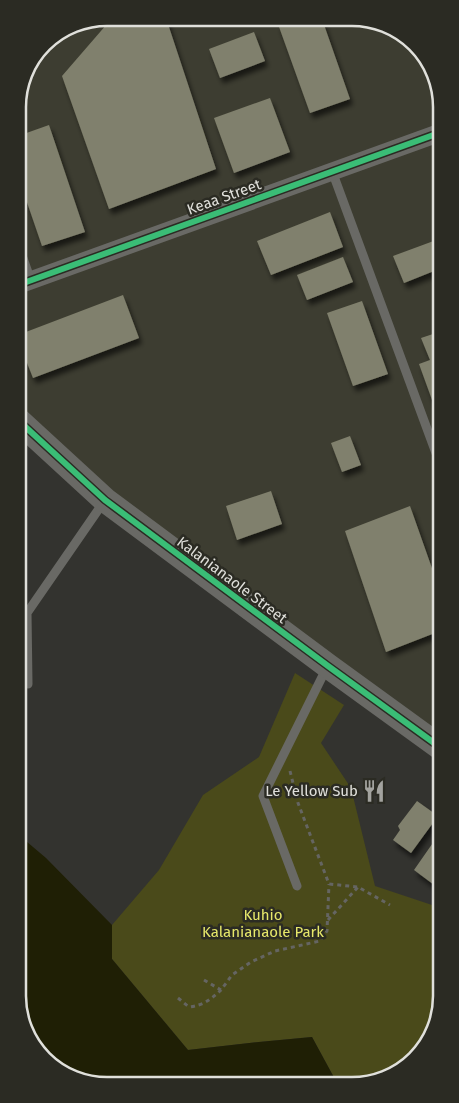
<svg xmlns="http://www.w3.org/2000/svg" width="459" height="1103" font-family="'Fira Sans',sans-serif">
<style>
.built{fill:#3d3d31}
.green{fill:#4a4a1a}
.water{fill:#1f1f05}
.building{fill:#80806d;filter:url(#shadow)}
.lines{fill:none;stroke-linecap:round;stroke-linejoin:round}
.path{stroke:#656562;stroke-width:3;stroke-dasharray:4 4;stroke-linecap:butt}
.lane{stroke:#696965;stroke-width:9}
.street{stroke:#696965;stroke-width:18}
.secondary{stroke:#696965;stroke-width:25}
.cycleway-casing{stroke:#2b2b23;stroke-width:9}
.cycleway{stroke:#3abd76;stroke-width:6}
.labels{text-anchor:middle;stroke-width:5;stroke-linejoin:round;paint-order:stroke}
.street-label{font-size:15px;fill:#e0e0db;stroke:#2b2b23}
.poi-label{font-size:15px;fill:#e0e0db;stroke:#2b2b23;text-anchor:end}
.park-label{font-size:15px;fill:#e6e76a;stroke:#2b2b23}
.rim{fill:none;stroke:#e0e0db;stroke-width:2.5}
</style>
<defs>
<filter id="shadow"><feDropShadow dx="3" dy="5.5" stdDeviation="2.5" flood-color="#0009"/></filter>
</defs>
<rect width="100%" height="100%" fill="#33332f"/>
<path class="built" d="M108,18L369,19L415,44L439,85L441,737L113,493L41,427L19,449L18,101L27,67L48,40Z"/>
<path class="green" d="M295,673L344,705L321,743L351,788L375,886L441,908V936L436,944L441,954V1001L419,1055L374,1083H337L312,1037L259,1042L188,1050L112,959V925L159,870L203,795L259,757Z"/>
<path class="water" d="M20,836L46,858L112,925V959L188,1050L259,1042L312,1037L337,1083L90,1084L44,1059L20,1018Z"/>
<path class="building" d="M125,18H166L216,169L109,209L62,76L107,24Z
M294,19H322L350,99L310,113L278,24Z
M254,32L265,61L220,78L209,49Z
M270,98L290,152L234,173L214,118Z
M49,125L85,232L42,246L18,176V136Z
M330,212L343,247L271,275L257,241Z
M439,239V269L404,283L393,256Z
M343,257L353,282L307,300L297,275Z
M123,295L139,338L33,378L18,340V335Z
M362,301L388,374L353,386L327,313Z
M439,332L440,419H439L419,364L430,360L421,338Z
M350,436L361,465L342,472L331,443Z
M271,491L282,524L237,540L226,506Z
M410,506L440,591V631L386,652L345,531Z
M417,801L438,816L411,853L393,840L400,830L398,826Z
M437,837L441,840V890L414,870Z"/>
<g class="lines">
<path class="path" d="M290,771L298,803L329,884L358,887L390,905
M328,920L358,887
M204,980L221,990L232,975L251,962L275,951L320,941L327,931L329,884
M178,998L189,1007C204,1005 210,1000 221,990"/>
<path class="lane" d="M332,171L440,464
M18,244L31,281
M28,684L27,613L105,500
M297,886L263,796L327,667"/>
<path class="street" d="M18,285L439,133"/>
<path class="secondary" d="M19,421L105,500L328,666L441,748"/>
<defs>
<path id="cycleway" d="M18,285L439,133
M19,421L105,500L328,666L441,748"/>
</defs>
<use href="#cycleway" class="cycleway-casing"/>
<use href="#cycleway" class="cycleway"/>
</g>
<defs>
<symbol id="restaurant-bare" viewBox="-9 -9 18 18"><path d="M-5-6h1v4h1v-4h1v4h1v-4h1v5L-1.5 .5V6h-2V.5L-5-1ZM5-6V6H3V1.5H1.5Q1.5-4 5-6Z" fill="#a3a39f" stroke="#2b2b23" stroke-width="2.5" paint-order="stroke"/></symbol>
</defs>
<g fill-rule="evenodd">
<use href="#restaurant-bare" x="358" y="775" width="32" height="32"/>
</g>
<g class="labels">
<g class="street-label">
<text transform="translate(224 197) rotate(-20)" y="5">Keaa Street</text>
<text transform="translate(232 580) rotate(37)" y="5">Kalanianaole Street</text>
</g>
<g class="poi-label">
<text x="358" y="796">Le Yellow Sub</text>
</g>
<g class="park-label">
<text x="263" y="920">Kuhio<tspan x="263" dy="17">Kalanianaole Park</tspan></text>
</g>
</g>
<path d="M0 0H459V1103H0ZM107 26H352A81 81 0 0 1 433 107V996A81 81 0 0 1 352 1077H107A81 81 0 0 1 26 996V107A81 81 0 0 1 107 26Z" fill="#2b2b23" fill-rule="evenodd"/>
<path class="rim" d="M107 26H352A81 81 0 0 1 433 107V996A81 81 0 0 1 352 1077H107A81 81 0 0 1 26 996V107A81 81 0 0 1 107 26Z"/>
</svg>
